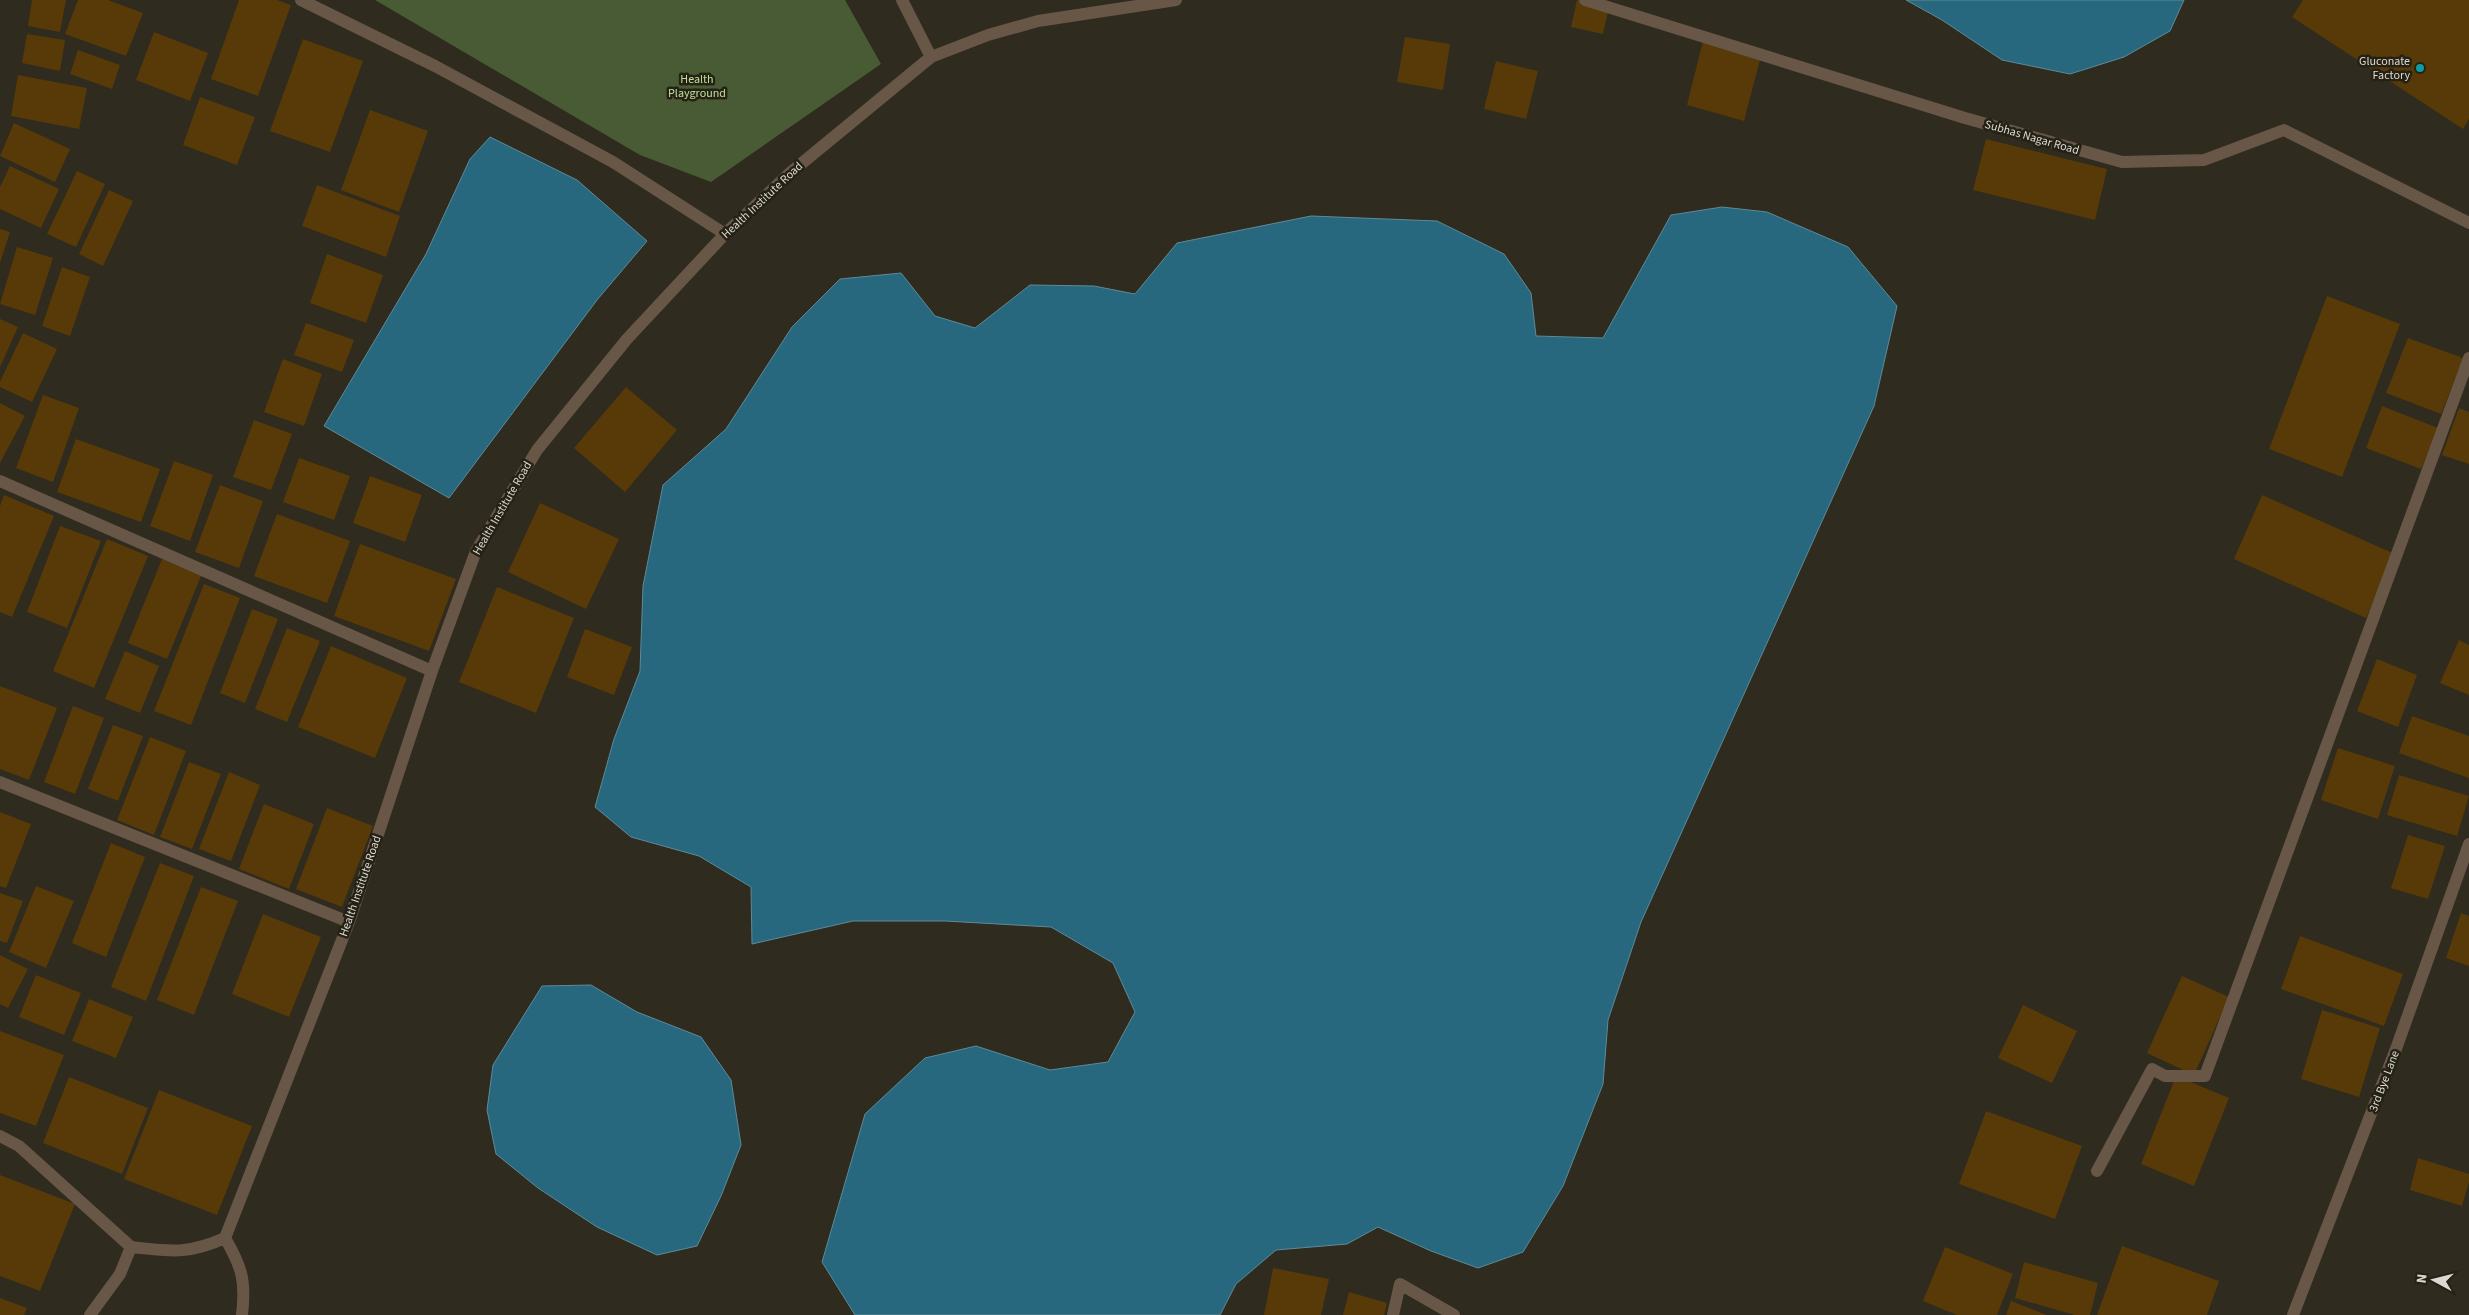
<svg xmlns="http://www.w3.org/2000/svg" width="2469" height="1315" font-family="'Source Sans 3',sans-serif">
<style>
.green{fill:#485b34}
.water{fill:#28687f;stroke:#5e8a98}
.building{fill:#573a07}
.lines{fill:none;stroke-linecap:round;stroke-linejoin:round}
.minor{stroke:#685747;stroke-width:12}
.culture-dot{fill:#0f9aa8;stroke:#252115;stroke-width:2}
.labels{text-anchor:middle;stroke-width:5;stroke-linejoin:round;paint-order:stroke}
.poi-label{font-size:12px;fill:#dbd9d1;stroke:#252115;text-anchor:end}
.park-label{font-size:12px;fill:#bce097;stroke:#252115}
.street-label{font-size:12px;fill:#dbd9d1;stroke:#252115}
</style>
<rect width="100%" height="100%" fill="#2f2b1e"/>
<path class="green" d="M375,0H845L881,64L711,182L640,155Z"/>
<path class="water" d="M1906,0H2184L2170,31L2124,57L2070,74L2002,60L1942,20Z
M490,137L577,180L647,241L597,300L449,498L324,426L426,254L470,159Z
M1722,207L1767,212L1848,247L1897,306L1874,406L1641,922L1608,1020L1603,1084L1563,1186L1523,1252L1478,1268L1431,1251L1378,1227L1347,1244L1276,1250L1236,1284L1220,1315H855L822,1262L865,1114L925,1058L976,1046L1050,1070L1108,1062L1135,1012L1113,963L1051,927L945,921H853L752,944L751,887L699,856L631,837L595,807L614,739L640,671L643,586L663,485L726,429L792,327L840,279L901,273L935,316L975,328L1030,285L1094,286L1135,294L1177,243L1311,216L1437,221L1504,254L1531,293L1536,336L1603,338L1671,215Z
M591,985L637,1012L701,1037L731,1080L741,1145L721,1196L697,1246L657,1255L597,1227L538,1188L496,1154L487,1110L493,1065L542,986Z"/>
<path class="building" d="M32,0H66L60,32L28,26Z
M78,0H108L143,13L126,56L65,34Z
M239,0H277L291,5L258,96L211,79Z
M1577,0L1609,7L1603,34L1571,27Z
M2303,0H2469V119L2463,129L2292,17Z
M154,32L208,53L190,101L136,80Z
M27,34L65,40L60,71L22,63Z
M1405,37L1450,44L1443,90L1397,82Z
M303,39L363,61L330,152L270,131Z
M1703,41L1761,56L1744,121L1687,105Z
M78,50L120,65L112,89L70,74Z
M1496,61L1538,71L1526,119L1484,109Z
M18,75L87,88L79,129L11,116Z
M200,97L255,117L237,165L183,145Z
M370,110L428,131L399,212L341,190Z
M14,123L70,149L55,182L0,156Z
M1986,139L2107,169L2095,220L1973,190Z
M10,166L59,189L41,228L0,209V187Z
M77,171L105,184L76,247L47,234Z
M317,185L400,216L386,257L302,226Z
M109,190L133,201L103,266L79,254Z
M0,229L10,232L0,263Z
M17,247L53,258L35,315L0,304Z
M327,254L383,275L366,323L310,303Z
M62,267L90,277L70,336L42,326Z
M2327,296L2400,324L2342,477L2269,449Z
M0,319L18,327L0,367Z
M306,323L354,340L342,372L294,355Z
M23,333L57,349L32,402L0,387V382Z
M2408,338L2463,358L2441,414L2386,393Z
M283,359L322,374L304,426L264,412Z
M626,387L677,430L625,492L574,448Z
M43,395L79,408L53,482L16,468Z
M0,403L25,416L0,463Z
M2382,406L2438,428L2421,469L2366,448Z
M2459,408L2469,412V464L2442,455Z
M254,420L292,434L271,490L233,477Z
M76,439L160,469L141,522L57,492Z
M299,458L350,476L334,520L283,502Z
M174,461L213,475L190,541L150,526Z
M370,476L422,495L405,542L353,523Z
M220,485L263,501L239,568L195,552Z
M4,495L54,516L12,617L0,612V506Z
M2262,495L2395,554L2366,618L2234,559Z
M540,503L619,539L586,609L508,572Z
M277,514L350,541L327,603L254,576Z
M60,526L101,541L67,628L27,612Z
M107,539L148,556L94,688L53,671Z
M360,544L456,579L429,651L334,616Z
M162,559L201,576L167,659L128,643Z
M204,584L240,598L191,725L154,711Z
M497,587L574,618L536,713L459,682Z
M252,609L278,619L245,703L220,693Z
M287,628L320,641L287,722L255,709Z
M585,629L632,647L614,695L567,677Z
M2459,640L2469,645V695L2440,683Z
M331,646L407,678L375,758L298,727Z
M125,651L159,666L140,713L105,699Z
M2377,659L2417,675L2398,727L2357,711Z
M0,686L57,708L29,780L0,769Z
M73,706L104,718L75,794L44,782Z
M2412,716L2469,736V778L2399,753Z
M113,725L143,736L118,801L88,789Z
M150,737L186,751L154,835L117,820Z
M2338,748L2395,766L2378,819L2321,800Z
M189,762L221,774L192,849L160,837Z
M229,772L260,785L231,861L199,849Z
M2399,775L2469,796L2457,836L2387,815Z
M264,804L314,824L289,889L239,869Z
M327,808L373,826L342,907L296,889Z
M0,812L31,824L6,888L0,886Z
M2408,835L2445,846L2428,899L2391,888Z
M111,843L145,857L106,957L72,943Z
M160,863L194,876L146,1001L111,987Z
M36,886L74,901L46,968L9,952Z
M201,887L238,901L194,1015L157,1000Z
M0,893L23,901L7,943L0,941Z
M2461,913L2469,916V966L2446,958Z
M263,914L321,937L289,1017L232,994Z
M2300,936L2403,974L2384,1026L2281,989Z
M0,955L28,969L8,1008L0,1004Z
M36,975L81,993L64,1035L19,1017Z
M2182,976L2229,997L2194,1075L2147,1053Z
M89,999L133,1017L116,1058L72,1041Z
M2023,1005L2077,1031L2052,1083L1998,1058Z
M2322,1010L2380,1028L2359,1097L2301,1079Z
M0,1031L64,1055L36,1126L0,1113Z
M2176,1076L2229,1098L2194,1186L2141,1164Z
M69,1077L148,1108L122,1174L43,1143Z
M159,1090L252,1126L217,1215L124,1179Z
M1986,1111L2082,1146L2055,1219L1959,1184Z
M2418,1158L2469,1174V1182L2462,1206L2410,1190Z
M0,1175L75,1204L40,1291L0,1276Z
M2122,1246L2219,1281L2207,1315H2097Z
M1945,1247L2013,1274L1997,1315H1957L1923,1301Z
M2024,1262L2098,1283L2090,1315H2075L2015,1298Z
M1273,1268L1329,1279L1321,1315H1264Z
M1349,1292L1387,1303L1384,1315H1343Z
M0,1298L27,1308L24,1315H0Z
M2011,1301L2047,1315H2006Z"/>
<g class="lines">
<path class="minor" d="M301,0L435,66L613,162L725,234
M902,0L931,57
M1585,0L1965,118L2122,162L2204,160L2284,130L2469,223
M0,481L432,671
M0,782L349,922
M0,1136L19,1146L131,1247
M2097,1171L2152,1069L2165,1076H2205L2469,358
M225,1238C242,1267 246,1281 242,1315
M131,1247C170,1251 187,1255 225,1238L349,922L432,671L476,551L537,450L627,339L725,234L790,173L931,57L988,35L1038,21L1176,0
M90,1315L120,1274L131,1247
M1393,1315L1400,1284L1454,1315
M2293,1315L2396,1049L2469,844"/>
</g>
<circle class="culture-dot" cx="2420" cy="68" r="5"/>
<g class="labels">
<g class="poi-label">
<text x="2410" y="65">Gluconate<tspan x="2410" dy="14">Factory</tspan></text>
</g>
<g class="park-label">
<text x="697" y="83">Health<tspan x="697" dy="14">Playground</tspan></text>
</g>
<g class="street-label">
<text transform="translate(2032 137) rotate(16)" y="4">Subhas Nagar Road</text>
<text transform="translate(762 200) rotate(-43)" y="4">Health Institute Road</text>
<text transform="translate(502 508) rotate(-60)" y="4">Health Institute Road</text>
<text transform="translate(360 886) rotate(-71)" y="4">Health Institute Road</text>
<text transform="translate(2384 1081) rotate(-69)" y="4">3rd Bye Lane</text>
</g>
</g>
<g transform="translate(2434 1280) rotate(277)" stroke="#252115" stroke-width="4" paint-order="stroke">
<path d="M0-4L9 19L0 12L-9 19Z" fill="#dbd9d1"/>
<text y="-8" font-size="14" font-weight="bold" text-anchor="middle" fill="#dbd9d1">N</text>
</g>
</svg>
